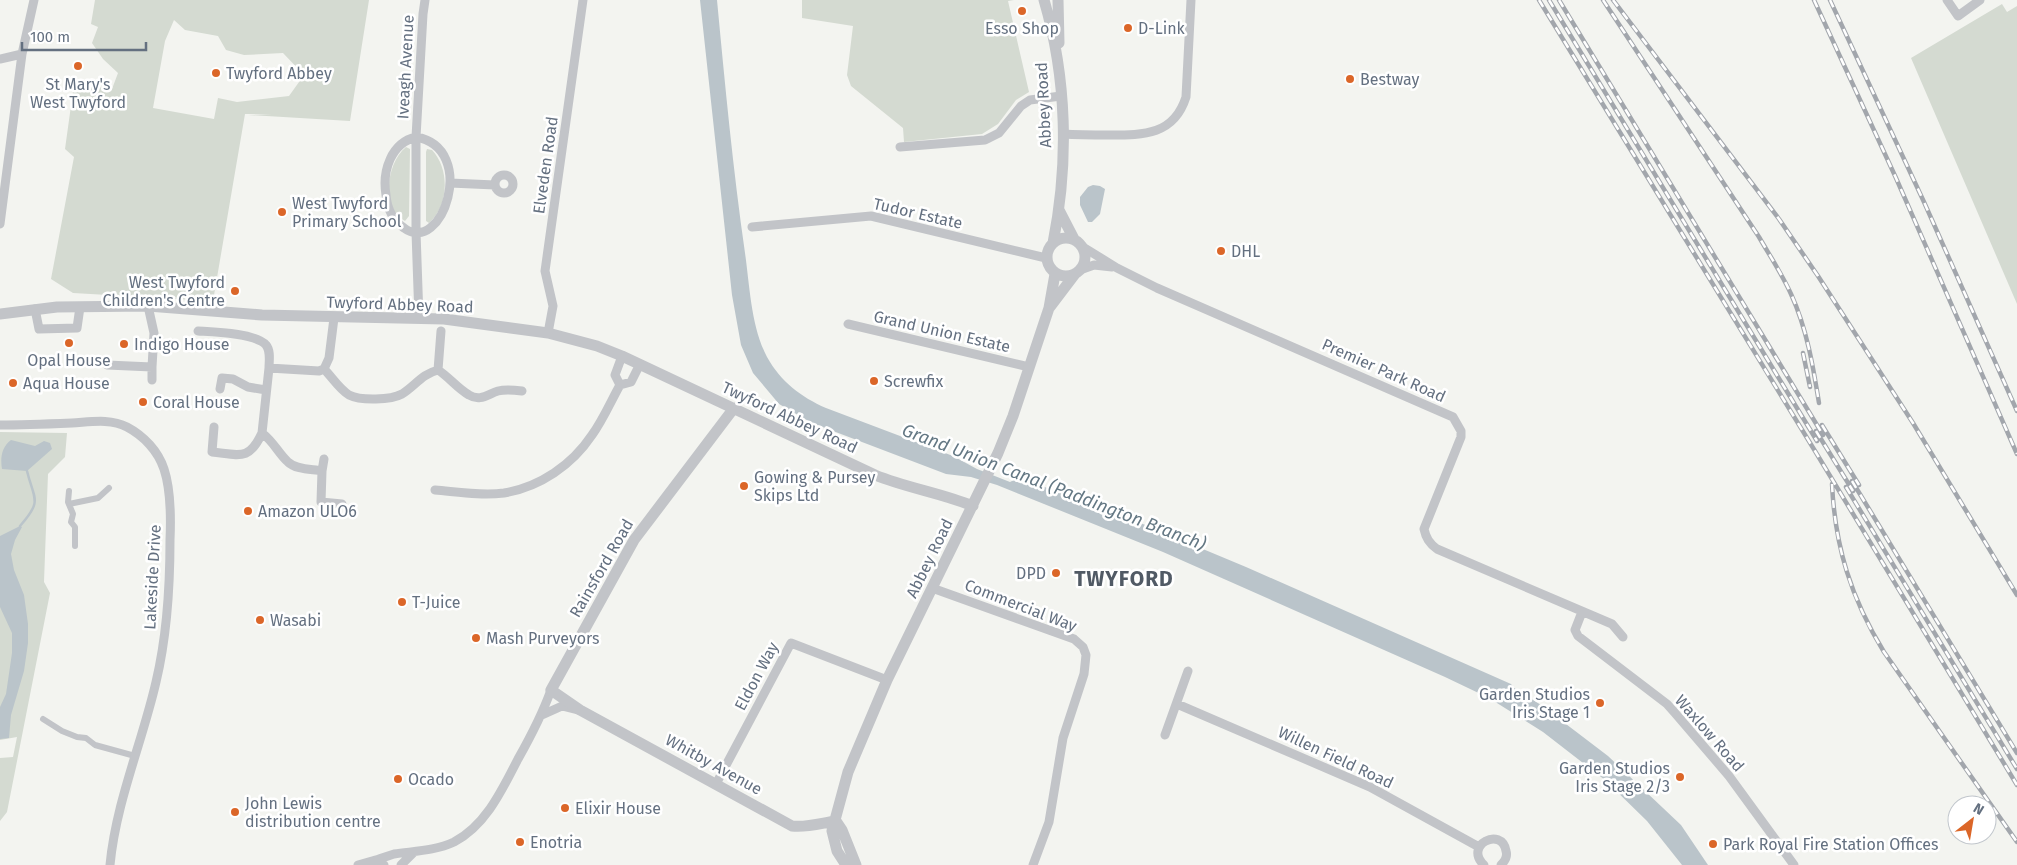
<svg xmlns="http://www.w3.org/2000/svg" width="2017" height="865" font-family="'Fira Sans',sans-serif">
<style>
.green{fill:#d4dad1;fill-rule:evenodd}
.water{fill:#bac4ca}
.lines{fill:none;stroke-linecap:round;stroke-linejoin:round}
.stream{stroke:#bac4ca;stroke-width:2.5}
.pedestrian{stroke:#c2c4c8;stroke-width:6}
.minor{stroke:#c2c4c8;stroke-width:9}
.tertiary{stroke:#c2c4c8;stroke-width:11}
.rail-casing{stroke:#a2a6ac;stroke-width:4.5}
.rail{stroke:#fff;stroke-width:2.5;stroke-dasharray:8;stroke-linecap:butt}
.poi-dot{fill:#db6628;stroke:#fff;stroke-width:2}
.labels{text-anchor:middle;stroke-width:5;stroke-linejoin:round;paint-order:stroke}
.poi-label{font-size:16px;fill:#647080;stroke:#fff;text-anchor:start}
.street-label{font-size:16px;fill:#647080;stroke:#fff}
.water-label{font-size:18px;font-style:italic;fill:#647884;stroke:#fff}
.district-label{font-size:21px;font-weight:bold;letter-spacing:1px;fill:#515a65;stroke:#fff}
</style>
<rect width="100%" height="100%" fill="#f3f4f0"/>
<path class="green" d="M95,0H369L350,121L248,115L272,114H245L213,301L73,293L51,279L74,157L65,149L74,84L112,89L118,73L103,59L92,43L98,27L91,24ZM174,20L185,30L218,36L226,50L244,55L283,53L304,75L289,96L237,102L218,98L214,119L153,108L165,41Z
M802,0H1014L1008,1L1029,92L1016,100L998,124L982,134L904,142L903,128L851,86L847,75L853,26L802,18Z
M2002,4L2007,12L2017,6V304L1911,58Z
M406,147L410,149L409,216L405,221C380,208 387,162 406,147Z
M427,149L432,150C450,169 449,206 429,223L426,221V152Z
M0,432L67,433L65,457L48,474L44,582L50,593L7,812L0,821V758L13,757L17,737L0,740Z"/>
<path class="water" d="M700,0H717C725,85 733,169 745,253C750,288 751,326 767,357C781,382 801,397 826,408L953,456L977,469L1010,482L1018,478L1095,504L1246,567L1511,684L1514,688L1541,705L1608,756L1681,825L1708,865H1682L1647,821L1605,780L1543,732L1489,698L1445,677L1163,552L997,485L971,477L946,474L812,423L779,404L753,373L741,345L732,295Z
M1093,185L1100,186L1105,189L1100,214L1092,222H1088L1080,205V197L1088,187Z
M11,440L35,446L44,441L50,443L52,449L27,471L2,469C0,457 2,447 11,440Z
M20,526L22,527L15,540L11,554L14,570L24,595L28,624V643L24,671L11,715L9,738L0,739V707L6,694L12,653V633L0,607V536Z"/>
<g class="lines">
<path class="stream" d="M20,526C43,500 34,500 27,471"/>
<path class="pedestrian" d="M69,491L68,502L73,514L71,522L75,527V546
M69,504L98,498L109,488
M43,719L62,731L77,737L86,738L95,745L135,756"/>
<path class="minor" d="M1947,0L1958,16L1980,0
M0,59L22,54
M1063,134C1079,135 1095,135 1110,135C1144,135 1174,135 1186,97L1191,0
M416,137C479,148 442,257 404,228C393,220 387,209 386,195C382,171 391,143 416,137Z
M900,147L985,140L999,133L1021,106L1030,100L1061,96
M495 184a9 9 0 1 1 18 0a9 9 0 1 1-18 0Z
M450,183L495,185
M0,224L22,54L34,0
M752,227L871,216L1046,258
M1083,247L1117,268L1157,288L1453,417L1461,431V437L1424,529C1426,538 1429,543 1437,549L1612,624L1623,637
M1080,270L1094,265L1112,267
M35,309L39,329L77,328L80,307
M334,318L329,358L324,369C332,377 339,389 349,395C361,401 391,400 402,394C415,386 422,374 438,370C449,377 457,388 469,395C480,402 488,394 498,391C506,389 514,390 522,391
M419,318L416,232V137L423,14L425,0
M848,324L1029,367
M198,331C214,332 255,333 266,345C271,351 269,361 269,368
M548,333L553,306L545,271L583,0
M107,365L152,367L154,333L148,306
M438,370L441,331
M152,380V367
M620,385L615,375L622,356
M220,389L222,378L233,379L248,387L266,390
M0,425C24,425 48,424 72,423C90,422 110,418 127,427C144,436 158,451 164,469C171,490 171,517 170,540C170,587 167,636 156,682C142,743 116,802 110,865
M214,427L212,452C240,455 249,461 262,433C274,442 278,453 288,462C296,470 312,469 322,471L321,502L342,504
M262,433L269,368L319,371L324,369
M322,471L324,459
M435,490C458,492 481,496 504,493C540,487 572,465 592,435C603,420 611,401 620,385L631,382L640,364
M932,588L1074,639L1083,647L1086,655L1084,674L1063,738L1049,822L1033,865
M1582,612L1575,630L1578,636L1667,704L1675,713L1729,776L1794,865
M1177,704L1370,787L1479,847
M542,715L562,706L578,710
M1165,735L1188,671
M716,784L791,643L887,680
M372,861C380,859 387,856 394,854C414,851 435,851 454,842C486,825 502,790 518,759C531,736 542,715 551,690
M358,865L372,861L384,865
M401,865L413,853
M1484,865C1463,845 1502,826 1506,851C1508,857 1505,861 1501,865"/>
<path class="tertiary" d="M1044,0C1067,78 1069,163 1053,243
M1058,0L1059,43
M1059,210L1074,239
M1047 257a19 19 0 1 1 38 0a19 19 0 1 1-38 0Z
M1050,307L1075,274
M0,314L57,307L148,306L262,315L444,319L548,333L597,346L622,356L875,475C907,488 941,493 973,506
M734,408L634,540L551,690L580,710L792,826C806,828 822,823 836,821
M836,821L842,830L856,865
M846,865L837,851L832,831L848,772L887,680L998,453L1013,416L1049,308L1055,274"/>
<defs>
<path id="rail" d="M1539,0L1815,451L2017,785
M1549,0L1817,441
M1559,0L1823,435
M1603,0L1759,237C1770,256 1782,274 1791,294C1807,329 1813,366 1819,403
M1613,0L1779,219L1818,276L1913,423L2017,595
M1814,0L1896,178L2017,454
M1830,0L1924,202L2017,411
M1803,353L1810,387
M1822,425L1859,485
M1816,431L1853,491
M1852,481L2017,753
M1832,484C1835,547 1851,598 1884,652L2017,842
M1846,487L2017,769"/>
</defs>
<use href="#rail" class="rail-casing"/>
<use href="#rail" class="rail"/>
</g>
<g class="poi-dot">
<circle cx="1022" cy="11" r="5"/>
<circle cx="1128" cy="28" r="5"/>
<circle cx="78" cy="66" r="5"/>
<circle cx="216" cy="73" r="5"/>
<circle cx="1350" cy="79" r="5"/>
<circle cx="282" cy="212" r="5"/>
<circle cx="1221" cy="251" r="5"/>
<circle cx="235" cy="291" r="5"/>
<circle cx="69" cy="343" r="5"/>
<circle cx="124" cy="344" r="5"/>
<circle cx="874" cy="381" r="5"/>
<circle cx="13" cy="383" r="5"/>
<circle cx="143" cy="402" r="5"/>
<circle cx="744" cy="486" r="5"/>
<circle cx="248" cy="511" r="5"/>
<circle cx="1056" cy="573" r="5"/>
<circle cx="402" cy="602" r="5"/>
<circle cx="260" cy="620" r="5"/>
<circle cx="476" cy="638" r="5"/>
<circle cx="1600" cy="703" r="5"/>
<circle cx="1680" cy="777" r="5"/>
<circle cx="398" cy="779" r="5"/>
<circle cx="565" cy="808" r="5"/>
<circle cx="235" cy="812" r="5"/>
<circle cx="520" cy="842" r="5"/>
<circle cx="1713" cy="844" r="5"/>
</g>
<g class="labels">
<g class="poi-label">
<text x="1022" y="34" text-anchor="middle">Esso Shop</text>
<text x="1138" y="34">D-Link</text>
<text x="226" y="79">Twyford Abbey</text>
<text x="1360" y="85">Bestway</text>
<text x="78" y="90" text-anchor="middle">St Mary's<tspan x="78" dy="18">West Twyford</tspan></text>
<text x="292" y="209">West Twyford<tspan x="292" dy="18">Primary School</tspan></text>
<text x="1231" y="257">DHL</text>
<text x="225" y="288" text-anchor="end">West Twyford<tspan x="225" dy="18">Children's Centre</tspan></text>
<text x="134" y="350">Indigo House</text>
<text x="69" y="366" text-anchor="middle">Opal House</text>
<text x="884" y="387">Screwfix</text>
<text x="23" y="389">Aqua House</text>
<text x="153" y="408">Coral House</text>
<text x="754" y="483">Gowing &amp; Pursey<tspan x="754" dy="18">Skips Ltd</tspan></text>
<text x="258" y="517">Amazon ULO6</text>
<text x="1046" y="579" text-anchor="end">DPD</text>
<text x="412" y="608">T-Juice</text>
<text x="270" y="626">Wasabi</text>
<text x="486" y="644">Mash Purveyors</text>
<text x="1590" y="700" text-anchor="end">Garden Studios<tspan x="1590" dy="18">Iris Stage 1</tspan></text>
<text x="1670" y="774" text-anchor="end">Garden Studios<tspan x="1670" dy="18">Iris Stage 2/3</tspan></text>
<text x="408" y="785">Ocado</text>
<text x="245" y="809">John Lewis<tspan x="245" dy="18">distribution centre</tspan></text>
<text x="575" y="814">Elixir House</text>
<text x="530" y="848">Enotria</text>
<text x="1723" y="850">Park Royal Fire Station Offices</text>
</g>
<g class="street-label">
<text transform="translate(405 67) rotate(-87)" y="6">Iveagh Avenue</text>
<text transform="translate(1043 105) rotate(-93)" y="6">Abbey Road</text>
<text transform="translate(545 165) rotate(-82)" y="6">Elveden Road</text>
<text transform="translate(918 213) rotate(13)" y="6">Tudor Estate</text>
<text transform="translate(400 304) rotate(2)" y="6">Twyford Abbey Road</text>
<text transform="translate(942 331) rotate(13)" y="6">Grand Union Estate</text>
<text transform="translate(1384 370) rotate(24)" y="6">Premier Park Road</text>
<text transform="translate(790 417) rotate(25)" y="6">Twyford Abbey Road</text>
<text transform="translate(929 558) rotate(-64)" y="6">Abbey Road</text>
<text transform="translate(601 568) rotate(-60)" y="6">Rainsford Road</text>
<text transform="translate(152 577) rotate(-87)" y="6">Lakeside Drive</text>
<text transform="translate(1021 605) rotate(21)" y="6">Commercial Way</text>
<text transform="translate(756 676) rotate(-62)" y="6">Eldon Way</text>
<text transform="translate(1710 733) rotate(49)" y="6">Waxlow Road</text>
<text transform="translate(1336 757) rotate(25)" y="6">Willen Field Road</text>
<text transform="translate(714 764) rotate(29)" y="6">Whitby Avenue</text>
</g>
<g class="water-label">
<text transform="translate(1054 487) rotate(21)" y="6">Grand Union Canal (Paddington Branch)</text>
</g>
<g class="district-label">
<text x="1124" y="586">TWYFORD</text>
</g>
</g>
<g transform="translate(1972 820) rotate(31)"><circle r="24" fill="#ffffff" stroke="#c1c6cc"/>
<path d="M0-4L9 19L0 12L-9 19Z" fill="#db6628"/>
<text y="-8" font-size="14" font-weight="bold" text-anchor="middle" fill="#647080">N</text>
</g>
<path d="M22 42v8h124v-8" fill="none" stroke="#647080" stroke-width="2.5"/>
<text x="30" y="42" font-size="15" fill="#647080" stroke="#ffffff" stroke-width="4" paint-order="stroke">100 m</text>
</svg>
